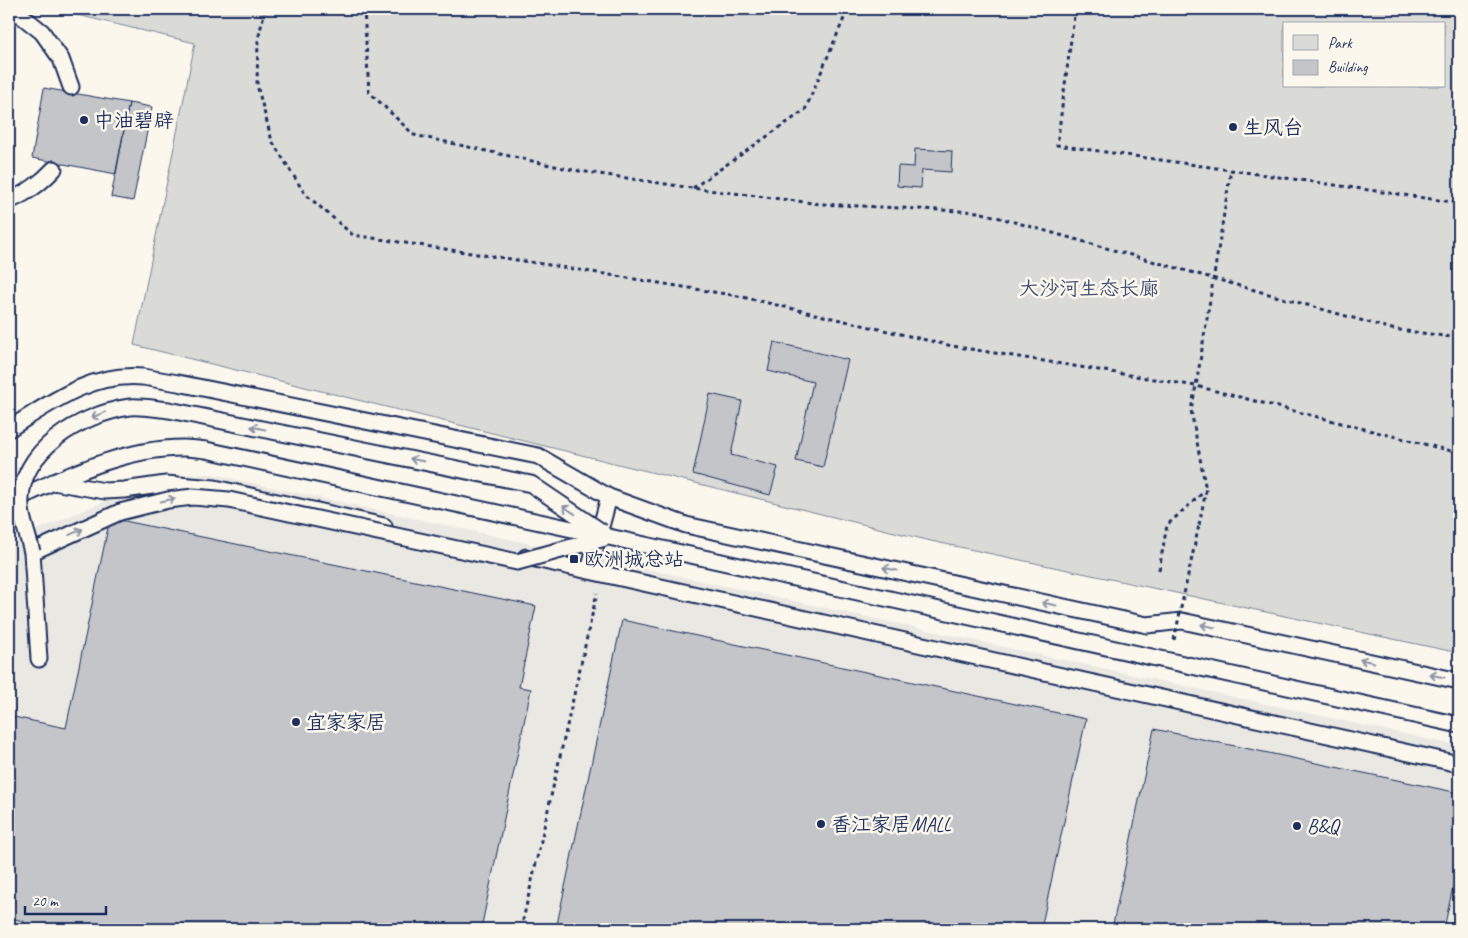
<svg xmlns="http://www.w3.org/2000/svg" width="1468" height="938" font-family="Caveat,'LXGW WenKai TC',sans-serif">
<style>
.built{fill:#eae8e2}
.green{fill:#dadad7;stroke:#7a849a;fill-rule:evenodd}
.building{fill:#c3c5c9;stroke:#1b2f5e}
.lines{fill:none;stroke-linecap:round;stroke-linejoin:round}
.service-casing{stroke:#1b2f5e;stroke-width:19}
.path{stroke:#1b2f5e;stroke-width:3;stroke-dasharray:4 4;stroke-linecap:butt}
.service{stroke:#fbf7ec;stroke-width:15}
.service-bridge-casing{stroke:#1b2f5e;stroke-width:19;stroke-linecap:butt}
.path-bridge{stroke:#1b2f5e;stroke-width:3;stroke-dasharray:4 4;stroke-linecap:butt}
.service-bridge{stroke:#fbf7ec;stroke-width:15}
.oneway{stroke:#8b93a5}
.poi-dot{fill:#1b2f5e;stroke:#fbf7ec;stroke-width:2}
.labels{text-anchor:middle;stroke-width:5;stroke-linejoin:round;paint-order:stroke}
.poi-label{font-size:20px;fill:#1b2f5e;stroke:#fbf7ec;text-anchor:start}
.park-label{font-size:20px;fill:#415176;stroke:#fbf7ec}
</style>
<rect width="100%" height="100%" fill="#fbf7ec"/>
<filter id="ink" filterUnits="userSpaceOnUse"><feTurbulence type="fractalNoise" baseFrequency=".02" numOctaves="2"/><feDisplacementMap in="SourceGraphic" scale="10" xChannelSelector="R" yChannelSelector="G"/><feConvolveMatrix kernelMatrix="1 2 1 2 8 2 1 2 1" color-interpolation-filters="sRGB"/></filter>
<g filter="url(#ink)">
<path class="built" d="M211,474L1459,746V929H9V542L167,475Z"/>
<path class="green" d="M64,9H1459V653L931,541L134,345L195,43L69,13ZM1284,24H1444V86H1284Z"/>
<path class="building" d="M44,88L129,103L116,174L32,158Z
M129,103L152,107L133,201L111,197Z
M915,149L952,151L951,172L922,170L921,188L897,186L898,166L914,167Z
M774,342L848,360L823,467L796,461L813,382L768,371Z
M710,394L742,401L731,455L778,467L770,495L693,474Z
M110,518L536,606L519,687L531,689L481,929H22L24,921L9,918V716L66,728Z
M622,620L1086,719L1041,929H556Z
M1154,729L1459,793V858L1444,929H1112Z"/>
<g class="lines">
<defs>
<path id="service" d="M13,9L42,32L61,59L71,87
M9,201C28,192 40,184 54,169
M9,429C50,403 91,372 143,377C155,379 166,381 178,383L538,456L609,497L686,525L1147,625L1182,621L1459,681
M53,482L105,491L124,490L166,484L215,488L384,526
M9,502C63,478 122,448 183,448C191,448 198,449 206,450
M526,557L1459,764
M589,571L609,497
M39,659L32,552L120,512"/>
</defs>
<use href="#service" class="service-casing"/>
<path class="path" d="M265,9L258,40L257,85L272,141L305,194L353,235L543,264L738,296L952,346L1196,386L1459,453
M364,9L369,92L414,135L573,170L692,188L821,204L979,212L1392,329L1459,338
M1075,9L1057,145L1459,203
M693,188L805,110L848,9
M1199,525L1206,490L1191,410L1196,386L1231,170
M1159,570L1167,525L1206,490
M521,929L597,593
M1454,929L1459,905"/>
<use href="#service" class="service"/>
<defs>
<path id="service-bridge" d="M206,450L609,537L1459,725
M120,512L168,500L193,497L229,500L517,562L605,538
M32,552C29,539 21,518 21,507C17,450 82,414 130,407C142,406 157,409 169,410L531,484L602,532"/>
</defs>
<use href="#service-bridge" class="service-bridge-casing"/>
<path class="path-bridge" d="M1174,640L1199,525"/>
<use href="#service-bridge" class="service-bridge"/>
</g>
<defs><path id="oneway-shaft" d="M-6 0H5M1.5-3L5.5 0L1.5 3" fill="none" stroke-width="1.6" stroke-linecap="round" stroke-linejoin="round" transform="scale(1.25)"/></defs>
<g class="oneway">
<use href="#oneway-shaft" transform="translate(98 415) rotate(159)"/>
<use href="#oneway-shaft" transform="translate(258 428) rotate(-168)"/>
<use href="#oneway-shaft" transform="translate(417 460) rotate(-168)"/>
<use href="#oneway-shaft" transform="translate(168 500) rotate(-11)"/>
<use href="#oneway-shaft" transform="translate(569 510) rotate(-146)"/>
<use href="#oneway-shaft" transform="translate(76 532) rotate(-24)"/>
<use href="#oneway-shaft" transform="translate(890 569) rotate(-168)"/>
<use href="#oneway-shaft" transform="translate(1049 604) rotate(-168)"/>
<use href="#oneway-shaft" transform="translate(1208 626) rotate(-168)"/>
<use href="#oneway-shaft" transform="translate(1367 661) rotate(-168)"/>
<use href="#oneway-shaft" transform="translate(1437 676) rotate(-168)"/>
</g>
</g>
<g class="poi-dot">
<circle cx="84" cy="120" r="5"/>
<circle cx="1233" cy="127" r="5"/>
<rect x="569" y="554" width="10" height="10" rx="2.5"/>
<circle cx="296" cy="722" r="5"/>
<circle cx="821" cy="824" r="5"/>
<circle cx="1297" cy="826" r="5"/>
</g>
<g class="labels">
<g class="poi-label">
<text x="94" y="127">中油碧辟</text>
<text x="1243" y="134">生风台</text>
<text x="584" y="566">欧洲城总站</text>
<text x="306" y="729">宜家家居</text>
<text x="831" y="831">香江家居MALL</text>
<text x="1307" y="833">B&amp;Q</text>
</g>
<g class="park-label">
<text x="1089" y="295">大沙河生态长廊</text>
</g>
</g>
<rect width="1468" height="938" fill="none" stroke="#fbf7ec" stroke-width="30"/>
<rect x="15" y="15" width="1438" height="908" fill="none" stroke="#1b2f5e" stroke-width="2" filter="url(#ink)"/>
<rect x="1283" y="22" width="162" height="65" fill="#fbf7ec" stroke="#a1a7b3"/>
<rect x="1293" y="35" width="25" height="15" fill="#dadad7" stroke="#a1a7b3"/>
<text x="1328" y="48" font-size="15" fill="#1b2f5e">Park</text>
<rect x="1293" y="60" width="25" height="15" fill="#c3c5c9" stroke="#a1a7b3"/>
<text x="1328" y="72" font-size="15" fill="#1b2f5e">Building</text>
<path d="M25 906v8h81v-8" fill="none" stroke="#1b2f5e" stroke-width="2.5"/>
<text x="32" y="906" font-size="15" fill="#1b2f5e" stroke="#fbf7ec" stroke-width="4" paint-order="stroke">20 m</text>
</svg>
